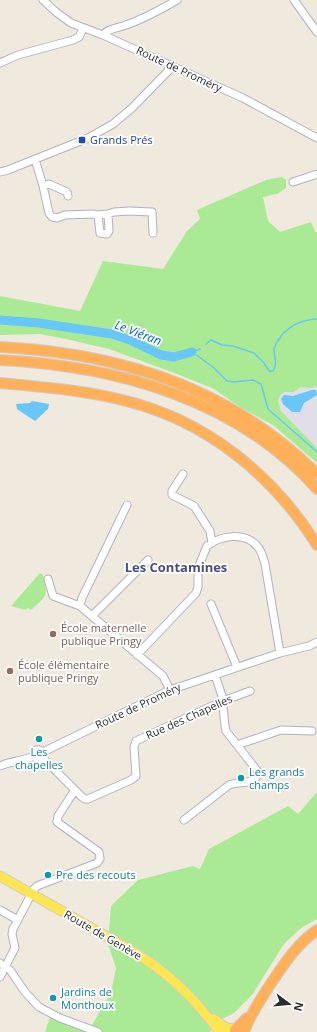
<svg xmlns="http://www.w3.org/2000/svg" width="317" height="1032" font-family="'Open Sans',sans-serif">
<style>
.industrial{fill:#e2dee7}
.green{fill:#abea95}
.water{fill:#68c6f9}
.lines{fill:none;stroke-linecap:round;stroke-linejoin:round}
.stream{stroke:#68c6f9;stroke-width:1.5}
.river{stroke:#68c6f9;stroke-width:9}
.minor-casing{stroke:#b1b2c1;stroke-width:9}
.major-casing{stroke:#ccc;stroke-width:11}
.highway-casing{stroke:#ccc;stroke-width:12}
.minor{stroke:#fff;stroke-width:7}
.major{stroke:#fde554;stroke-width:9}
.highway{stroke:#ffb058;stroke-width:10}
.transit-dot{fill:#1a4fb4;stroke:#fff;stroke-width:1.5}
.education-dot{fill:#8d6e63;stroke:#fff;stroke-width:1.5}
.culture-dot{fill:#0f9aa8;stroke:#fff;stroke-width:1.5}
.labels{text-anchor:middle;stroke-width:3.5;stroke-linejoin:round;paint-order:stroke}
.street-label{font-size:11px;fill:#2c2c2c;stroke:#fff}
.transit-label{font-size:11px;fill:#164399;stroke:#fff;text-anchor:start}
.education-label{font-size:11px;fill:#785e54;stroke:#fff;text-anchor:start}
.culture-label{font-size:11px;fill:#0d838f;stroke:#fff;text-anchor:start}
.water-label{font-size:12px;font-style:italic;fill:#0161ab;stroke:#fff}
.quarter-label{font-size:13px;font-weight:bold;fill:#484d82;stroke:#fff}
</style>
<rect width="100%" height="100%" fill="#efe9de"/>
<path class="industrial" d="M317,386V448L281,411L278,401L281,394L285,392H294L301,387L311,388Z"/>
<path class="green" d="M282,177L286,180V188L277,194L263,197L268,221L280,232L311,222L315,232H317V386L311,388L301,387L294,392H285L281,394L278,401L281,411L317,448V463L273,425L240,407L214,389L177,374L109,349L66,339L40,334L0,335V296L80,311L103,261L163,269L187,231L200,219L197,210L266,180Z
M40,573L43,575C48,598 48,594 31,610L28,608L25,610L11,606Z
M317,792V919L301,928L284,944L252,995L234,1013L222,1019L210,1032H88L111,992L116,968L108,944L111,906L138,880L193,866L200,869L209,849L288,806L298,814Z
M50,1017L87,1032H45Z"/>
<path class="water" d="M312,390H316L317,395L304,403L300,412H292L283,404L281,399L284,395L293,396Z
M32,401L49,404L48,409L35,421L17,409L16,404L30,403Z"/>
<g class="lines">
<path class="stream" d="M206,344L211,340L222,345L233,346L254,353L264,363L269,371H273C278,364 274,358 274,350C274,346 277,342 279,339C289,325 301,320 317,319
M192,352L213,367L227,381L234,382L253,380L261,384L268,409L317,452
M192,352L200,349"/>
<path class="river" d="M0,320L39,323L112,334L130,340L161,355L174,357L192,352"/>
<defs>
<path id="minor" d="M43,0L56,12L71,23L103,35L243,98L317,138
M294,0L317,32
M103,35C107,29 117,28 123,26C142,20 160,10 177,0
M0,63L18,55L73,40L79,37L83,28
M35,159L43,186L49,213L52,217L57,218L65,215L93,214L98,215L108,214L114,212L129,211L152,212L153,233
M0,172L8,170L88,138L113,124L132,108L173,66
M293,182L317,174
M43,186L49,184L67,192L68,196
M98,215L100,233L107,234L109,231L108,214
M183,474L172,491V495L194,506L210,531L212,543
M127,505L82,598L80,606L163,676L170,690
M48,579L53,596L80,606
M211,604L237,667
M92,616L148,560
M137,655L196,593L198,587V568L207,546C221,535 245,532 257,546C262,551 263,558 265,564L280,653
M237,745L281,730L312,731
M43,752L170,690L280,653L309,646L317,642
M42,757L82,797L85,799H88L131,780L136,776L134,747L136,741L223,701L250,691
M0,766C11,761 23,761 34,756V753L36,750H40L43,752V756L40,759L36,758L34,756
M184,820L229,785C240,780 252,787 259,773L226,731L225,726L222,696L215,675
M0,910L18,920
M0,963L10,970L25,992L39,1007L60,1018L98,1032
M0,977L15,948L12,934L13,929L34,889L37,886L97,863L100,859L99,852L57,822L58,816L75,790"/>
<path id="major" d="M0,876L139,955C165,972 187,991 206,1015C210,1020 216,1026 219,1032
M214,1019L226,1028L233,1029"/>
<path id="highway" d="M0,347C119,353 231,388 317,474
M0,360C117,366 237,399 317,489
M0,383C42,387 85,390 126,401C207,421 273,475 317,545
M235,1030L247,1018
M244,1032C249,1017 258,1004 266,991C281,969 294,946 317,930"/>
</defs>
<use href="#minor" class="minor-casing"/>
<use href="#major" class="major-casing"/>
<use href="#highway" class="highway-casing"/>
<use href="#minor" class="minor"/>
<use href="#major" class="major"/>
<use href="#highway" class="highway"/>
</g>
<rect class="transit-dot" x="78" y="136" width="8" height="8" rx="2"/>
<g class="education-dot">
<circle cx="53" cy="634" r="4"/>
<circle cx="10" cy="671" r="4"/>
</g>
<g class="culture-dot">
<circle cx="39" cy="739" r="4"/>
<circle cx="241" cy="778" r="4"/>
<circle cx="48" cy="875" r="4"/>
<circle cx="53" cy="998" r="4"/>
</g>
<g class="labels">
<g class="street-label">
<text transform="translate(179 69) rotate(25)" y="4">Route de Proméry</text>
<text transform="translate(138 706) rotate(-25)" y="4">Route de Proméry</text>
<text transform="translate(189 717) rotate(-24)" y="4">Rue des Chapelles</text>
<text transform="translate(103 935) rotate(30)" y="4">Route de Genève</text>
</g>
<g class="transit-label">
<text x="90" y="144">Grands Prés</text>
</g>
<g class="education-label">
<text x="61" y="632">École maternelle<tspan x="61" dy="13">publique Pringy</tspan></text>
<text x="18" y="669">École élémentaire<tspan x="18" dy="13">publique Pringy</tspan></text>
</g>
<g class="culture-label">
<text x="39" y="756" text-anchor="middle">Les<tspan x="39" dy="13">chapelles</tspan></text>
<text x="249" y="776">Les grands<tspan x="249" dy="13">champs</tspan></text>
<text x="56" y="879">Pre des recouts</text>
<text x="61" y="996">Jardins de<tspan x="61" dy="13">Monthoux</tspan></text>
</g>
<g class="water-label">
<text transform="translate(138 333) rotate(21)" y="4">Le Viéran</text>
</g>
<g class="quarter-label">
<text x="176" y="572">Les Contamines</text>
</g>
</g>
<g transform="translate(289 1004) rotate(106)" stroke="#ffffff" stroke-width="3" paint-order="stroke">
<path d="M0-3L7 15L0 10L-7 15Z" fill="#2c2c2c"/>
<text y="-6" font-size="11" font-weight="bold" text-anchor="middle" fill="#2c2c2c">N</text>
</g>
</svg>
